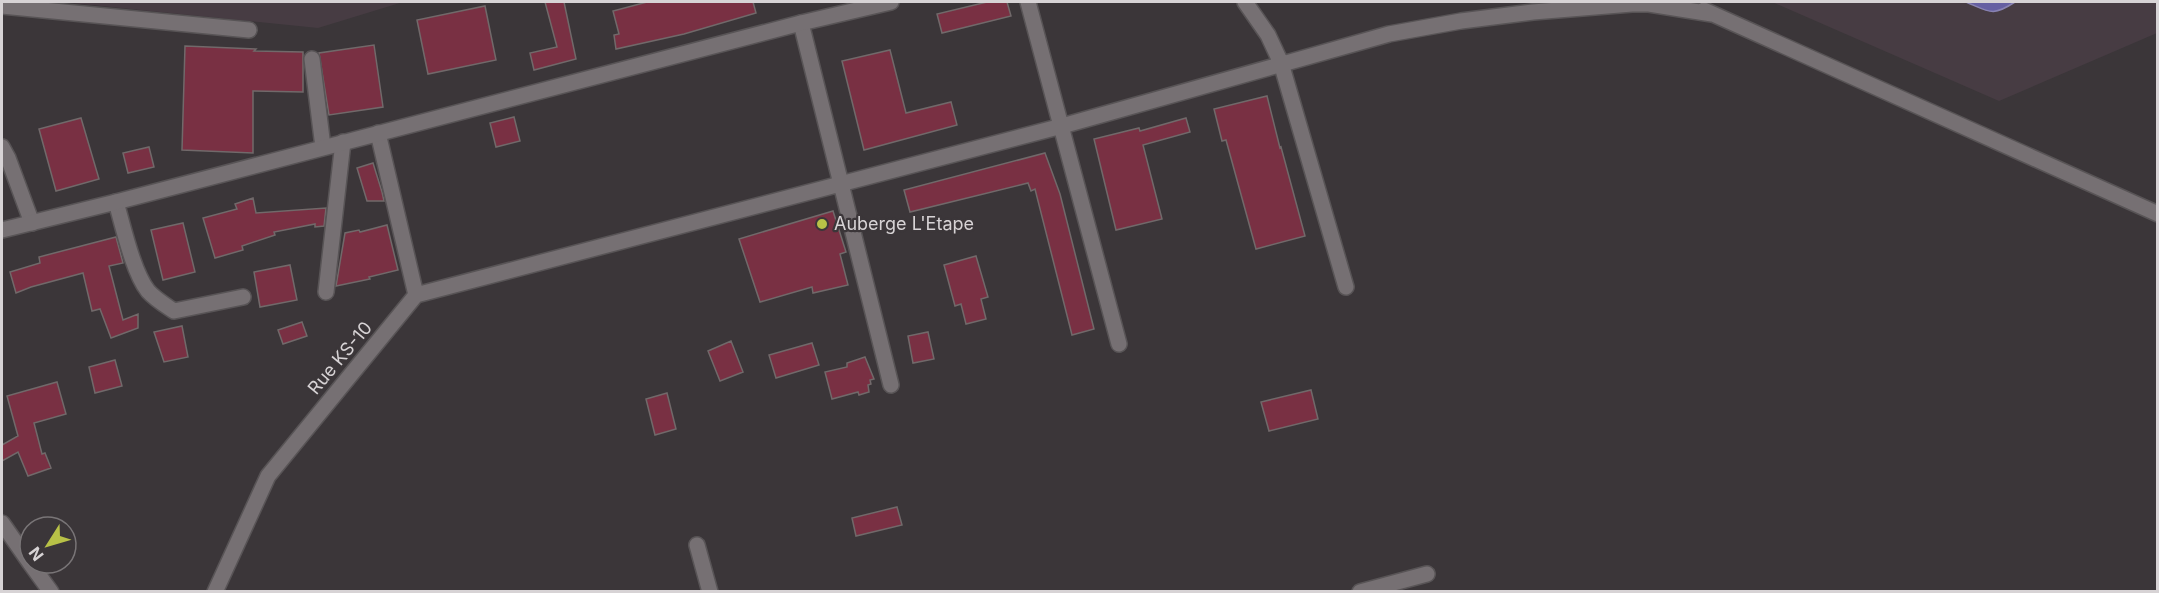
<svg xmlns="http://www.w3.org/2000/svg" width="2159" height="593" font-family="Inter,sans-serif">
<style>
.built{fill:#473c43}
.water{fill:#665fa2;stroke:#8882b1;stroke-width:1.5}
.building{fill:#793043;stroke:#71696a;stroke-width:1.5}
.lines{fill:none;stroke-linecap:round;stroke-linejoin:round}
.minor-casing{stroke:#585456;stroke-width:18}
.tertiary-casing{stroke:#585456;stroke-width:18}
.minor{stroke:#767073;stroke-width:15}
.tertiary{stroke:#767073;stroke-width:15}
.poi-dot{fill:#b8c147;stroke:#3b3639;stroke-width:2}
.labels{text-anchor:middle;stroke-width:4.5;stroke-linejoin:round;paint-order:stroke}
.poi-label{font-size:18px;fill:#d7d3d5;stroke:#3b3639;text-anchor:start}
.street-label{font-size:18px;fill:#d7d3d5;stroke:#3b3639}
</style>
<rect width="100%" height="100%" fill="#3b3639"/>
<path class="built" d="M61,2H403L318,28Z
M1772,2H2157V33L1999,101Z"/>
<path class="water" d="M1966,2H2015C1992,17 1990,12 1966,2Z"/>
<path class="building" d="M545,2H564L576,59L534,70L530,53L557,47Z
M647,2H753L756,13L684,34L616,49L614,35L619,34L613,11Z
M987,2H1007L1011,16L942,33L937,14Z
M485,6L496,60L428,74L417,20Z
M374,45L383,107L329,115L319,53Z
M185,46L256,49L254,51L303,52V92L253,91V153L182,150Z
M890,50L906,113L951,102L957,125L864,150L842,61Z
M1267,96L1280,148L1281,147L1305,236L1256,249L1226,140L1222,141L1214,109Z
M514,117L520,141L496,147L490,123Z
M81,118L99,179L56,191L39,129Z
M1186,118L1190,132L1143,145L1162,219L1116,230L1094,139L1139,128L1140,131Z
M149,147L154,167L128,173L123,153Z
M1045,153L1060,194L1094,329L1072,335L1035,189L1031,191L1028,183L910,212L904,190Z
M373,163L382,192L384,201H367L357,168Z
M253,198L256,213L326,208L324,226L315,227V224L274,232L275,235L242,246L243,250L215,258L203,218L237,209L235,204Z
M833,211L846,252L840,254L848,285L813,293L812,287L760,302L739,239Z
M183,223L195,272L163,280L151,230Z
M387,225L398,270L369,277L370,279L336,286L345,233L359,230L360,232Z
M116,237L123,263L109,266L123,320L138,314V328L111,338L100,309L92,311L83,273L31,287L16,293L10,272L40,263L39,257Z
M976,256L988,297L981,299L986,319L966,324L961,304L955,306L944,265Z
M290,265L297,300L260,307L254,272Z
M302,322L307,336L283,344L278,330Z
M182,326L188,357L164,362L154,332Z
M928,332L934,359L913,363L908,336Z
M731,341L743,372L720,381L708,351Z
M812,343L819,365L776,378L769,355Z
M865,357L874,379L870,380L871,384L868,385L869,392L859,395L858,392L832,399L825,372L847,367V363Z
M115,360L122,386L95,393L89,367Z
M57,382L66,414L34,423L42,454L45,453L51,468L28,476L18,452L2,461V445L18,436L7,396Z
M1311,390L1318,419L1269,431L1261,402Z
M667,393L676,429L655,435L646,399Z
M897,507L902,525L856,536L852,518Z"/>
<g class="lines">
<defs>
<path id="minor" d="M1028,2L1119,344
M1245,2L1268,35L1281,63L1346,287
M2,6L249,30
M1704,10L2158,214
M801,23L891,385
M312,59L323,147
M2,147L8,158L32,223
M116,202C123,226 133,272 148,291C155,299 165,305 174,311L243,297
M326,292L343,142
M416,295L1062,126L1389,34L1461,21L1533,12L1632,4H1649L1712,14
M2,523L30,563
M697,545L710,592
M30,563L51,592
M215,592L268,476L416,295L378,133
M1360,592L1427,574"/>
<path id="tertiary" d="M2,230L116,202L801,23L891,2"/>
</defs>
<use href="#minor" class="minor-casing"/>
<use href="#tertiary" class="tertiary-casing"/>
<use href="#minor" class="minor"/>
<use href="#tertiary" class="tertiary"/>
</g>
<circle class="poi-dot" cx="822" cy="224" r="6"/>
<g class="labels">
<g class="poi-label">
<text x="834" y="230">Auberge L'Etape</text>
</g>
<g class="street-label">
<text transform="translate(340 358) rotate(-50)" y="6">Rue KS-10</text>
</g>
</g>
<rect width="2159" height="593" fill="none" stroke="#d7d3d5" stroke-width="6"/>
<g transform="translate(48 545) rotate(233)"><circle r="28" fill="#3b3639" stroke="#797577" stroke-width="1.5"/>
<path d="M0-4.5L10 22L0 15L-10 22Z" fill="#b8c147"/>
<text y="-9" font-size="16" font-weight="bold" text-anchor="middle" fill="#d7d3d5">N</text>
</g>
</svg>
